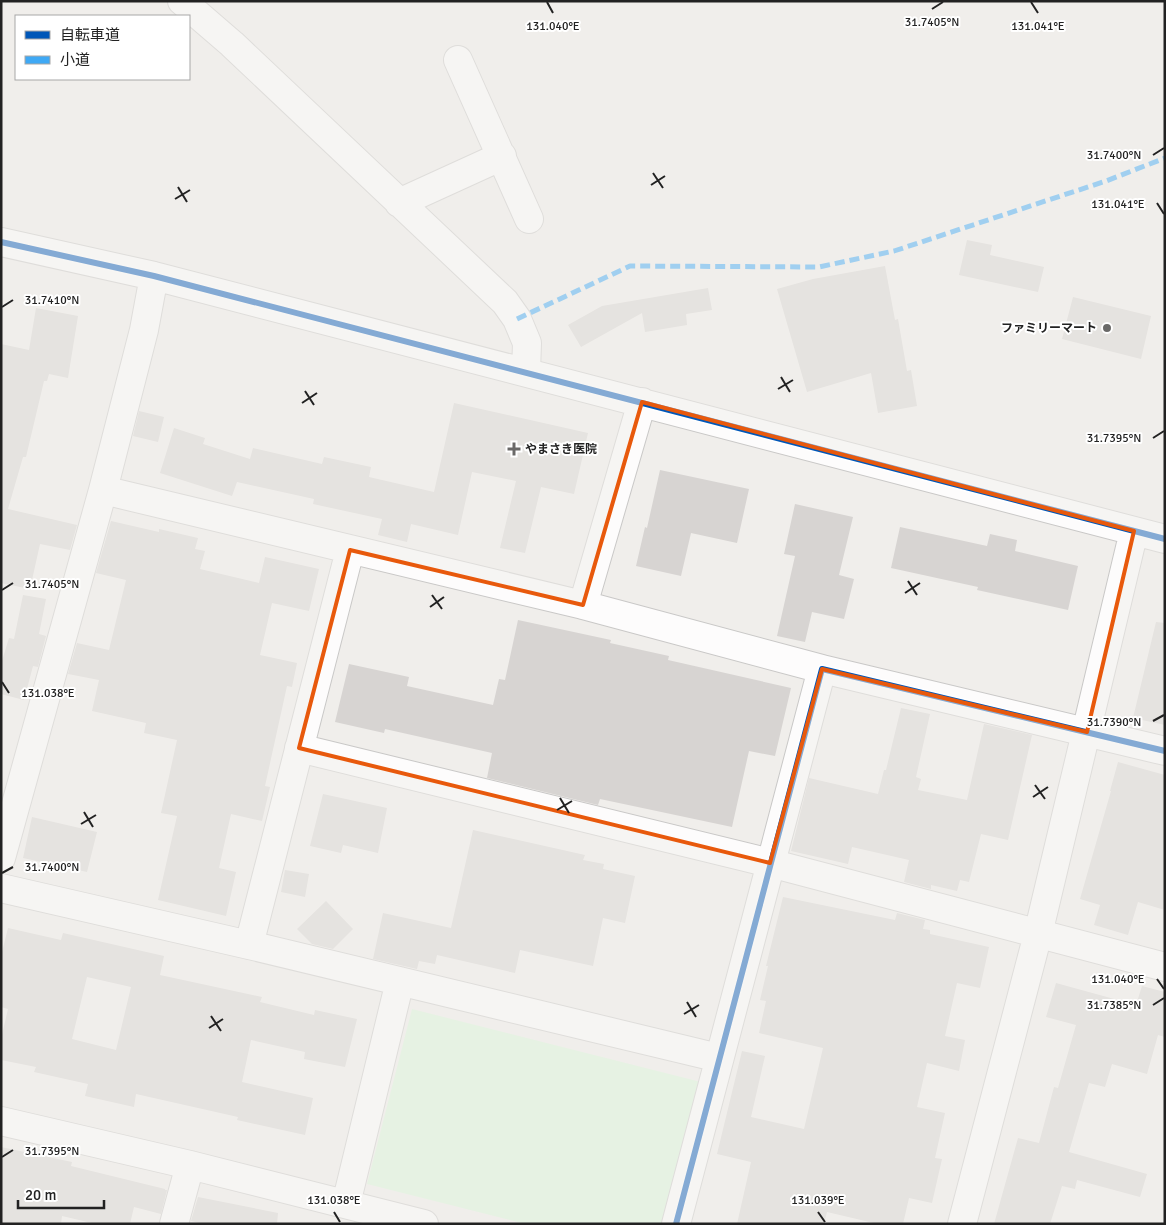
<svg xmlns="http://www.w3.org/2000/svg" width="1166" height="1225" font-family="Signika,'Noto Sans JP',sans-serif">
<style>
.park{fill:#daf5da}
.building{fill:#d7d4d2;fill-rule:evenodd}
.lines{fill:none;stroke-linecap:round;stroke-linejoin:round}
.minor-casing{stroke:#c9c8c7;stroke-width:30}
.minor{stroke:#fdfcfc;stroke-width:28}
.quiet{stroke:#3fa9f5;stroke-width:5;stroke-dasharray:10 5;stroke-linecap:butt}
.cycleway-casing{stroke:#fff;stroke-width:9}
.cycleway{stroke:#0057b8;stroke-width:6}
.marked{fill:none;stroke:#e8590c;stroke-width:4;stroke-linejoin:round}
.ticks{fill:none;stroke:#222;stroke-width:2}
.poi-dot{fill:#6a6968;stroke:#fff;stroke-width:2}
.labels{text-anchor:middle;stroke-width:4;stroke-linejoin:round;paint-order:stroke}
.poi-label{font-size:12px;font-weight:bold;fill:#222;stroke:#fff;text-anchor:end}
.ticks-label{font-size:12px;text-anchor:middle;fill:#222;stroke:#fff;stroke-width:4;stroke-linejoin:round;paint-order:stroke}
</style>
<rect width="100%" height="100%" fill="#f0eeeb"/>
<path class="park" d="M412,1009L701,1082L664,1224H526L367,1184Z"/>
<path class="building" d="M967,240L992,245L990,255L1044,267L1038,292L959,275Z
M885,266L895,320L898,319L907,371L911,370L917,406L878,413L871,373L807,392L777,289L813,279Z
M708,288L712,310L686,314L687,325L645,332L642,313L581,347L568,325L602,306Z
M1073,297L1151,316L1141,359L1062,339Z
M36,308L78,316L68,378L49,374L47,381H44L26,457H23L8,509L77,525L70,550L40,544L30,589L1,583V344L29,350Z
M454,403L588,433L574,494L541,487L525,553L500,548L516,481L472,472L458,535L411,524L407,542L378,535L382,519L313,504L314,499L237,482L232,496L160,473L174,428L205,438L203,444L250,459L253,448L322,464L324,457L371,467L369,477L434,492Z
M139,411L164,417L158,442L133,436Z
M660,470L749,489L737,543L691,533L681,576L636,566L645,527L647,528Z
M795,504L853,517L839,575L854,579L844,619L812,612L805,642L777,636L795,556L784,554Z
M111,521L159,532V529L198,538L195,549L205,551L200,569L259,583L265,557L319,569L309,611L272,603L260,655L297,663L292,687L287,686L265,786L270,787L262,821L231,814L219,868L236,872L226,916L158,900L177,816L161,813L177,740L144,733L146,723L92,711L99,680L68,674L77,643L109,650L126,580L96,573Z
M900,527L987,546L990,534L1017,540L1015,551L1078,566L1068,610L977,590L978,587L891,568Z
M23,595L46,599L39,634L46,636L38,667L33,666L24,700L1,694V664L9,638L14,639Z
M518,620L611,640L610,643L669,656L668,660L791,688L775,756L749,751L732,827L600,799L598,805L487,778L492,753L385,729L384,733L335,722L349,664L409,677L407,686L493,705L499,679L505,680Z
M1156,622L1165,623V725L1133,718Z
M901,708L930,714L916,777L921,779L918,790L967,800L984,724L1032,735L1008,840L981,834L969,882L960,880L957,891L931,885V889L904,882L909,860L852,847L848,864L791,851L809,778L878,794L884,770H886Z
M1118,762L1165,775V910L1138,902L1128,935L1094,925L1100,905L1080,899L1111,791H1110Z
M323,794L387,808L378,853L343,845L341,853L310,846Z
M32,817L97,832L87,872L23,858Z
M473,830L585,855L583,860L604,864L603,869L635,876L625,923L603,918L593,966L520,950L515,973L437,955L435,964L419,961L417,969L373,959L383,913L451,928Z
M285,870L309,874L305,897L281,892Z
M783,897L895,920L897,913L925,920L923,929L930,930V934L989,947L980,988L957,983L945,1036L965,1040L959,1071L927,1063L917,1107L945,1113L935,1158L942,1159L932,1203L909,1198L903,1224H878L827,1212L824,1224H737L751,1162L717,1154L742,1051L765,1056L751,1117L804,1129L823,1048L759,1033L766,1001L760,1000L768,966H766Z
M326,901L353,929L333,949L312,944L297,929Z
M8,928L61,940L63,933L164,956L160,975L262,997L260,1002L314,1015L315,1010L357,1019L345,1067L304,1059L305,1052L251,1040L242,1082L313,1098L305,1135L237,1120L238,1117L136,1094L134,1107L85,1096L88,1084L34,1072L36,1067L1,1060V1039L8,1009L1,1007V956ZM87,977L131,987L116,1050L72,1039Z
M1056,983L1136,1005L1142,986L1165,992V1037L1158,1035L1147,1074L1112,1064L1105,1087L1089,1083L1069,1152L1147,1174L1140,1197L1077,1180L1075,1189L1062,1186L1050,1224H994L1018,1138L1039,1143L1054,1087L1058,1088L1076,1025L1046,1017Z
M1,1147L72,1162L71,1166L165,1189V1190H167L161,1214L134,1207L130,1224H96L62,1216L61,1224H1Z
M198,1197L278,1213L277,1224H204L191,1221Z"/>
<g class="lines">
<defs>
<path id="minor" d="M182,1L232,44L505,302L517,319L527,343L526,372
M458,60L529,219
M399,203L502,156
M1,242L154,276L1165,539
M103,490L583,605L822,669
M583,605L642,402
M299,748L770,863L1165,967
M1,858L103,490L144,330L154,276
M1,888L249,945L719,1058
M249,945L350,550
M1,1121L190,1165L424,1224
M346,1204L400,981
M174,1224L190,1165
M676,1224L822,669L1165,751
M962,1224L1038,934L1134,531"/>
</defs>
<use href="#minor" class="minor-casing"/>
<use href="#minor" class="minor"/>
<path class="quiet" d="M517,319L630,266L819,267L894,251L1106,181L1165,158"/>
<defs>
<path id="cycleway" d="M1,242L154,276L1165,539
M676,1224L822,669L1165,751"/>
</defs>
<use href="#cycleway" class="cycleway-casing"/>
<use href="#cycleway" class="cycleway"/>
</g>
<path d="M0 0H1166V1225H0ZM642,402L1134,531L1087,732L822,669L770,863L299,748L350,550L583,605Z" fill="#f0eeeb" fill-opacity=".55" fill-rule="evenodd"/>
<path class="marked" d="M642,402L1134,531L1087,732L822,669L770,863L299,748L350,550L583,605Z"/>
<path class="ticks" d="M547,2L553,13M1031,2L1038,13M932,9L943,2M1153,155L1164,148M653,173L663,188M651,185L665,176M178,187L187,202M175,199L190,190M1157,203L1164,214M2,307L13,300M781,377L790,392M778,389L793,380M305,391L314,405M302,403L317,393M1153,438L1164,431M908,581L917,595M2,590L13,583M905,593L920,583M432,595L442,609M430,607L444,597M2,682L9,693M1153,721L1164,715M1035,785L1045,799M1033,797L1048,787M560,798L569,813M557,810L572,801M84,812L93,827M81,824L96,815M2,873L13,867M1157,979L1164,989M687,1002L696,1017M1153,1005L1164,998M684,1014L699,1005M211,1016L221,1031M209,1028L223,1019M2,1157L13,1150M334,1212L340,1222M818,1212L825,1222"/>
<g class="poi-dot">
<circle cx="1107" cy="328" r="5"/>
<path d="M511.5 441.5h5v5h5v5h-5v5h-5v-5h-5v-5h5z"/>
</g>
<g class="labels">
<g class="poi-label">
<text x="1097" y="332">ファミリーマート</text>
<text x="525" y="453" text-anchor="start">やまさき医院</text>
</g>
</g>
<g class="ticks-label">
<text x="932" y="26">31.7405°N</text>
<text x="553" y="30">131.040°E</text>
<text x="1038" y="30">131.041°E</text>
<text x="1114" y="159">31.7400°N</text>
<text x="1118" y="208">131.041°E</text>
<text x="52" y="304">31.7410°N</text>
<text x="1114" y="442">31.7395°N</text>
<text x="52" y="588">31.7405°N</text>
<text x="48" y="697">131.038°E</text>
<text x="1114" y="726">31.7390°N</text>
<text x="52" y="871">31.7400°N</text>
<text x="1118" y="983">131.040°E</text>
<text x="1114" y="1009">31.7385°N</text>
<text x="52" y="1155">31.7395°N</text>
<text x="334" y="1204">131.038°E</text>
<text x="818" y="1204">131.039°E</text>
</g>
<rect width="1166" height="1225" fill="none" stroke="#222222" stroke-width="5"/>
<rect x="15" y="15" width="175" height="65" fill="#ffffff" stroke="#a7a7a7"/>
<rect x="25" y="31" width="25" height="8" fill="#0057b8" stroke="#a7a7a7"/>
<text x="60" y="40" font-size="15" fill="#222222">自転車道</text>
<rect x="25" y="56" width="25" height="8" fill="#3fa9f5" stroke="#a7a7a7"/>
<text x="60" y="65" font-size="15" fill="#222222">小道</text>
<path d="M18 1200v8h86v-8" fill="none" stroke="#222222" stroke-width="2.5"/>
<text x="25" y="1200" font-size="15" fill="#222222" stroke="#ffffff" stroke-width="4" paint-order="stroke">20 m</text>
</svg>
